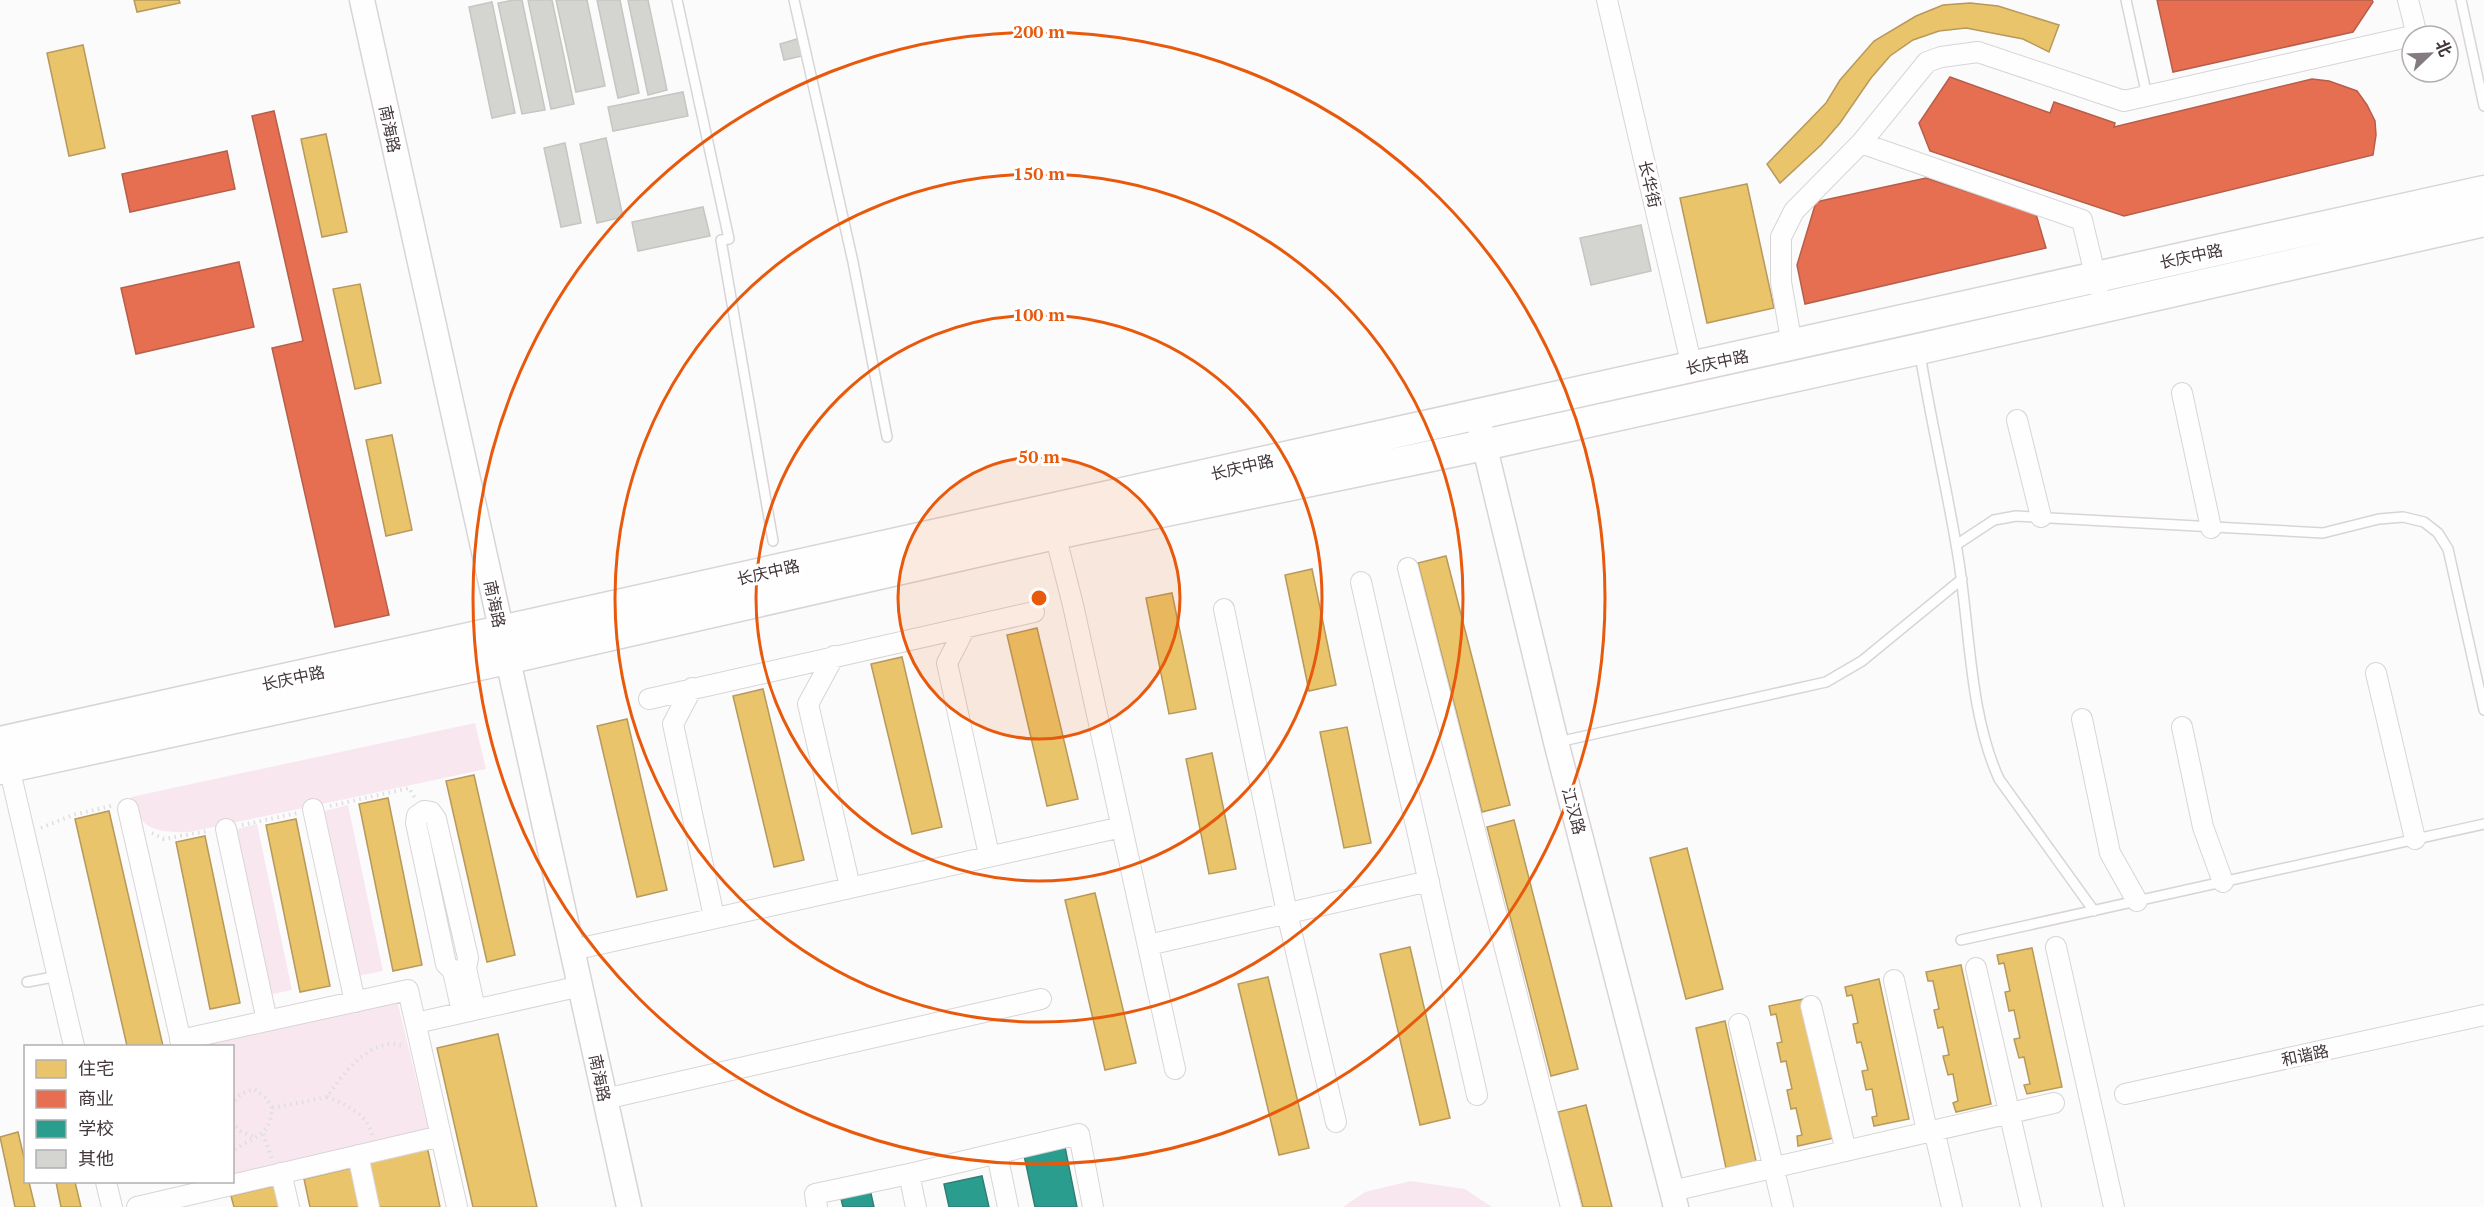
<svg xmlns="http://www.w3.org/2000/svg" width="2484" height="1207" font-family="'PT Serif','Noto Sans SC',serif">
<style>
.green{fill:#f9e7ef}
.homes{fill:#e9c46a;stroke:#b7995c;stroke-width:1.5}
.shops{fill:#e76f51;stroke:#b65e4b;stroke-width:1.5}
.schools{fill:#2a9d8f;stroke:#317e76;stroke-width:1.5}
.building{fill:#d4d5d0;stroke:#c5c6c1;stroke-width:1.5}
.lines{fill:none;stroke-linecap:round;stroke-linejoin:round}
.service-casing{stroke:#d9d4d7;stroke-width:12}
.minor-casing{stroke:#d9d4d7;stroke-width:22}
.tertiary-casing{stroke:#d9d4d7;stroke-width:27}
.primary-casing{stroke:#d9d4d7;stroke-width:33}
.path{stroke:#dedede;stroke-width:4;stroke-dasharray:1.5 4.5;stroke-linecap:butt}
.service{stroke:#fefefe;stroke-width:9}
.minor{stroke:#fefefe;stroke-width:20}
.tertiary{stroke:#fefefe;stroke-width:24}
.primary{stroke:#fefefe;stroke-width:30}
.ring{fill:none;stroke:#e8590c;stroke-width:3}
.labels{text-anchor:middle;stroke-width:6;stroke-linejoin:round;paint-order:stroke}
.street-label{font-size:16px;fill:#42363c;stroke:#fff}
.centre{fill:#e8590c;stroke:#fff;stroke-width:3}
.ring-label{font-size:18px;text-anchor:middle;font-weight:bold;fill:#e8590c;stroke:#fff;stroke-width:6;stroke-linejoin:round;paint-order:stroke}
</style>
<rect width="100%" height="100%" fill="#fbfbfb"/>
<path class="green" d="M475,723L486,769L190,832C159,833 139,831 131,797Z
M348,805L383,971L358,976L324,811Z
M257,824L292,990L268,995L233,830Z
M397,1000L429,1132L233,1178L232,1046H199Z
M1410,1181L1465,1189L1492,1207H1343L1365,1192Z"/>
<path class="homes" d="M134,0H179L180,3L137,12Z
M1970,3L1998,6L2059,25L2049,52L2023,39L1966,28L1939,31L1913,40L1890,56L1871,78L1840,123L1821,145L1780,183L1767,164L1826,103L1840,80L1874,41L1916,16L1943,5Z
M83,45L105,148L69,156L47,53Z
M326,134L347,232L322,237L301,139Z
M1747,184L1774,308L1707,323L1680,198Z
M360,284L381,383L355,389L333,289Z
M392,435L412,530L386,536L366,440Z
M1446,556L1510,805L1482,812L1418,563Z
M1312,569L1336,685L1309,691L1285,575Z
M1172,593L1196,709L1169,714L1146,598Z
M1037,628L1078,799L1047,806L1007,635Z
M902,657L942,827L912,834L871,664Z
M763,689L804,860L774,867L733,696Z
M627,719L667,890L637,897L597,726Z
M1347,727L1371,843L1344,848L1320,732Z
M1212,753L1236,869L1209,874L1186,759Z
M474,775L515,955L487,962L446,781Z
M388,798L422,965L393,971L359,804Z
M109,811L163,1046H127L75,819Z
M296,819L330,986L300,992L266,825Z
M1514,820L1578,1069L1551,1076L1487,827Z
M205,836L240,1003L210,1009L176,842Z
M1687,848L1723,989L1686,999L1650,858Z
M1095,893L1136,1063L1105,1070L1065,900Z
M1410,947L1450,1118L1420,1125L1380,954Z
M2032,948L2062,1087L2027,1094L2024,1085L2030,1084L2024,1057L2019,1058L2014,1039L2020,1038L2014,1010L2009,1011L2005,992L2010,991L2004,963L1999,964L1997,955Z
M1961,965L1991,1104L1956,1112L1953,1103L1958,1101L1953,1074L1948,1075L1943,1056L1949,1055L1943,1027L1938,1028L1934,1010L1939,1009L1933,981H1928L1926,972Z
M1268,977L1309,1148L1279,1155L1238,984Z
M1879,979L1909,1119L1874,1126L1872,1117L1877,1116L1872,1089L1866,1090L1862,1071L1868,1070L1861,1042L1857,1043L1853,1024L1858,1023L1852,995L1847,996L1845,987Z
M1804,999L1834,1138L1798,1146L1797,1136L1802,1135L1796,1108L1791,1109L1787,1090L1792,1089L1786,1061L1781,1062L1777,1043L1782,1042L1776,1014L1771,1015L1769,1006Z
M1725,1021L1756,1161L1726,1168L1696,1028Z
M498,1034L537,1207H473L437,1048Z
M1586,1105L1612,1207H1583L1558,1112Z
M18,1132L26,1166V1182H29L35,1207H15L0,1137Z
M427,1146L440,1207H375L365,1160Z
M351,1168L360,1207H310L304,1179Z
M56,1182H75L81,1207H61Z
M277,1185L282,1207H234L231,1196Z"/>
<path class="shops" d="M2157,0H2372L2373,2L2353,32L2173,72Z
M1950,77L2050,113L2054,102L2115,123L2114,127L2312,79L2329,81L2357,91L2367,105L2375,121L2376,135L2373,155L2124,216L1930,151L1919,123Z
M274,111L389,615L335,627L272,348L303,341L252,116Z
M227,151L235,189L130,212L122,174Z
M1926,178L2036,214L2046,248L1805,304L1797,265L1816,202Z
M239,262L254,327L136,354L121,288Z"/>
<path class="schools" d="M1065,1147L1077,1207H1035L1024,1155Z
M982,1176L989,1207H949L944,1184Z
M869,1185L874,1207H843L839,1190Z"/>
<path class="building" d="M514,0H522L545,110L522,114L498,3Z
M528,0H552L574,104L551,109Z
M556,0H587L605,86L576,92Z
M597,0H620L639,93L618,98Z
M628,0H648L667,90L648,95Z
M492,2L515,113L492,118L469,7Z
M797,39L802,56L784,60L780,44Z
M683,92L688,116L613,131L608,107Z
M606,138L623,217L597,223L580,144Z
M565,143L581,223L561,227L544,148Z
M703,207L710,236L638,251L632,222Z
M1641,225L1651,271L1591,285L1580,238Z"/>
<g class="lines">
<defs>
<path id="service" d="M677,0L729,239L721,240L773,541
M794,0L853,262L887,437
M2126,0L2147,96
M2461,0L2484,106
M1920,354C1931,422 1947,488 1958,556C1970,628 1969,713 1999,779L2094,911
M1956,545L1994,520L2016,516L2323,533L2379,519L2403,517L2424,522L2438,533L2448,549L2484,710
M1558,742L1826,682L1862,661L1962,579
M1961,940L2484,824
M27,982L58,976"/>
<path id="minor" d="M1607,0L1692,367
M2408,0L2417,35L2414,36
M1861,143L2082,220L2098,287
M1792,345L1781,282V237L1794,211L1861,143L1927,62L1941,57L1978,52L2124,101L2412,36
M2182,393L2211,528
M2017,420L2041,517
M1055,534L1073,605L1175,1069
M1408,568L1571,1207
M1361,582L1477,1095
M1224,609L1287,913L1336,1122
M965,628L947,663L989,855
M834,656L808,704L850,887
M2376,673L2415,839
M692,688L673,724L714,917
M649,699L1034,612
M2082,719L2110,853L2137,901
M2182,727L2203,827L2223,882
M9,767L74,1046
M128,809L182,1046
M313,809L355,1002
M226,829L267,1021
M1148,945L1429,881
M2056,947L2114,1207
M573,950L1122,827
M1976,968L2031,1207
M1894,980L1927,1131
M1811,1006L1846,1151
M462,1012L453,971L446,964L416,823L417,816L424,811L431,812L436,819L468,958L466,968L475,1009
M416,1023L581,986
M1739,1024L1783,1207
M180,1040L408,990L457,1207
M2125,1094L2484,1015
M605,1099L1041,999
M1934,1130L1952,1207
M997,1154L1008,1207
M358,1155L369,1207
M281,1173L289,1207
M909,1174L916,1207
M106,1182L112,1207
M1672,1191L2054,1103
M137,1207L441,1136
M817,1207L815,1194L909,1174L1079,1134L1093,1207"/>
<path id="tertiary" d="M362,0L629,1207
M1477,415L1556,742L1676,1207"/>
<path id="primary" d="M0,742L2484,191
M0,769L493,662L1055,534L1484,445L1919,349L2484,221"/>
</defs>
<use href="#service" class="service-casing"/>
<use href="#minor" class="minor-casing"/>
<use href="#tertiary" class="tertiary-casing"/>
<use href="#primary" class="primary-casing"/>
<path class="path" d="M330,806L409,788L415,798
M242,825L297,813
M41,828L73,815L111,806
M152,833L164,839L208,831
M327,1097C345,1104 368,1114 372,1135
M232,1106C236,1095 243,1093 254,1089L266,1098L272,1108
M232,1122L240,1131L256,1138
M263,1134L272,1159
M232,1161L234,1150C254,1135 270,1138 272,1108L327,1097C343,1074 369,1038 401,1045"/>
<use href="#service" class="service"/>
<use href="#minor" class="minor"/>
<use href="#tertiary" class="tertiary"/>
<use href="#primary" class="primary"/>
</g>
<circle cx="1039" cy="598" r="141" fill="#e8590c" fill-opacity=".12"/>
<g class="ring">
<circle cx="1039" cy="598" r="141"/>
<circle cx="1039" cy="598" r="283"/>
<circle cx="1039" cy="598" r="424"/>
<circle cx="1039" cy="598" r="566"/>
</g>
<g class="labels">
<g class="street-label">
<text transform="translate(390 129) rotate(78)" y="6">南海路</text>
<text transform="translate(1650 184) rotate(77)" y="6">长华街</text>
<text transform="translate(2191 256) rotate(-12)" y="6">长庆中路</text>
<text transform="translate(1717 362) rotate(-12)" y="6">长庆中路</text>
<text transform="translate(1242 467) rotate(-13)" y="6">长庆中路</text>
<text transform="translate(768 572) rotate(-13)" y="6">长庆中路</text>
<text transform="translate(495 604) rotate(78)" y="6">南海路</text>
<text transform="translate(293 678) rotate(-12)" y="6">长庆中路</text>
<text transform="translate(1574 811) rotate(75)" y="6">江汉路</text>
<text transform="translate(2305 1055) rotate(-12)" y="6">和谐路</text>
<text transform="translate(600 1078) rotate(78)" y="6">南海路</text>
</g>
</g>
<circle cx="1039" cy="598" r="9" class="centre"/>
<g class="ring-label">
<text x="1039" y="38">200 m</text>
<text x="1039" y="180">150 m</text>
<text x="1039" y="321">100 m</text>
<text x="1039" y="463">50 m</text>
</g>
<rect x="24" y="1045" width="210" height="138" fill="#ffffff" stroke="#b3afb1" stroke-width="1.5"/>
<rect x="36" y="1060" width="30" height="18" fill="#e9c46a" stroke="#b3afb1" stroke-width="1.5"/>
<text x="78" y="1075" font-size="18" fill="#42363c">住宅</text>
<rect x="36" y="1090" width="30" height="18" fill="#e76f51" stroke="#b3afb1" stroke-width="1.5"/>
<text x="78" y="1105" font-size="18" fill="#42363c">商业</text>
<rect x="36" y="1120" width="30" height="18" fill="#2a9d8f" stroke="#b3afb1" stroke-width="1.5"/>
<text x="78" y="1135" font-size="18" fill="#42363c">学校</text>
<rect x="36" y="1150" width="30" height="18" fill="#d4d5d0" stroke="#b3afb1" stroke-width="1.5"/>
<text x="78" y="1165" font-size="18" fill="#42363c">其他</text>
<g transform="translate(2430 54) rotate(67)"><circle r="28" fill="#ffffff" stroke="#b3afb1" stroke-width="1.5"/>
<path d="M0-4.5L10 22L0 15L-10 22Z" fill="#837b7f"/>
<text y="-9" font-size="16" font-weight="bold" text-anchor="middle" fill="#42363c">北</text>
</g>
</svg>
